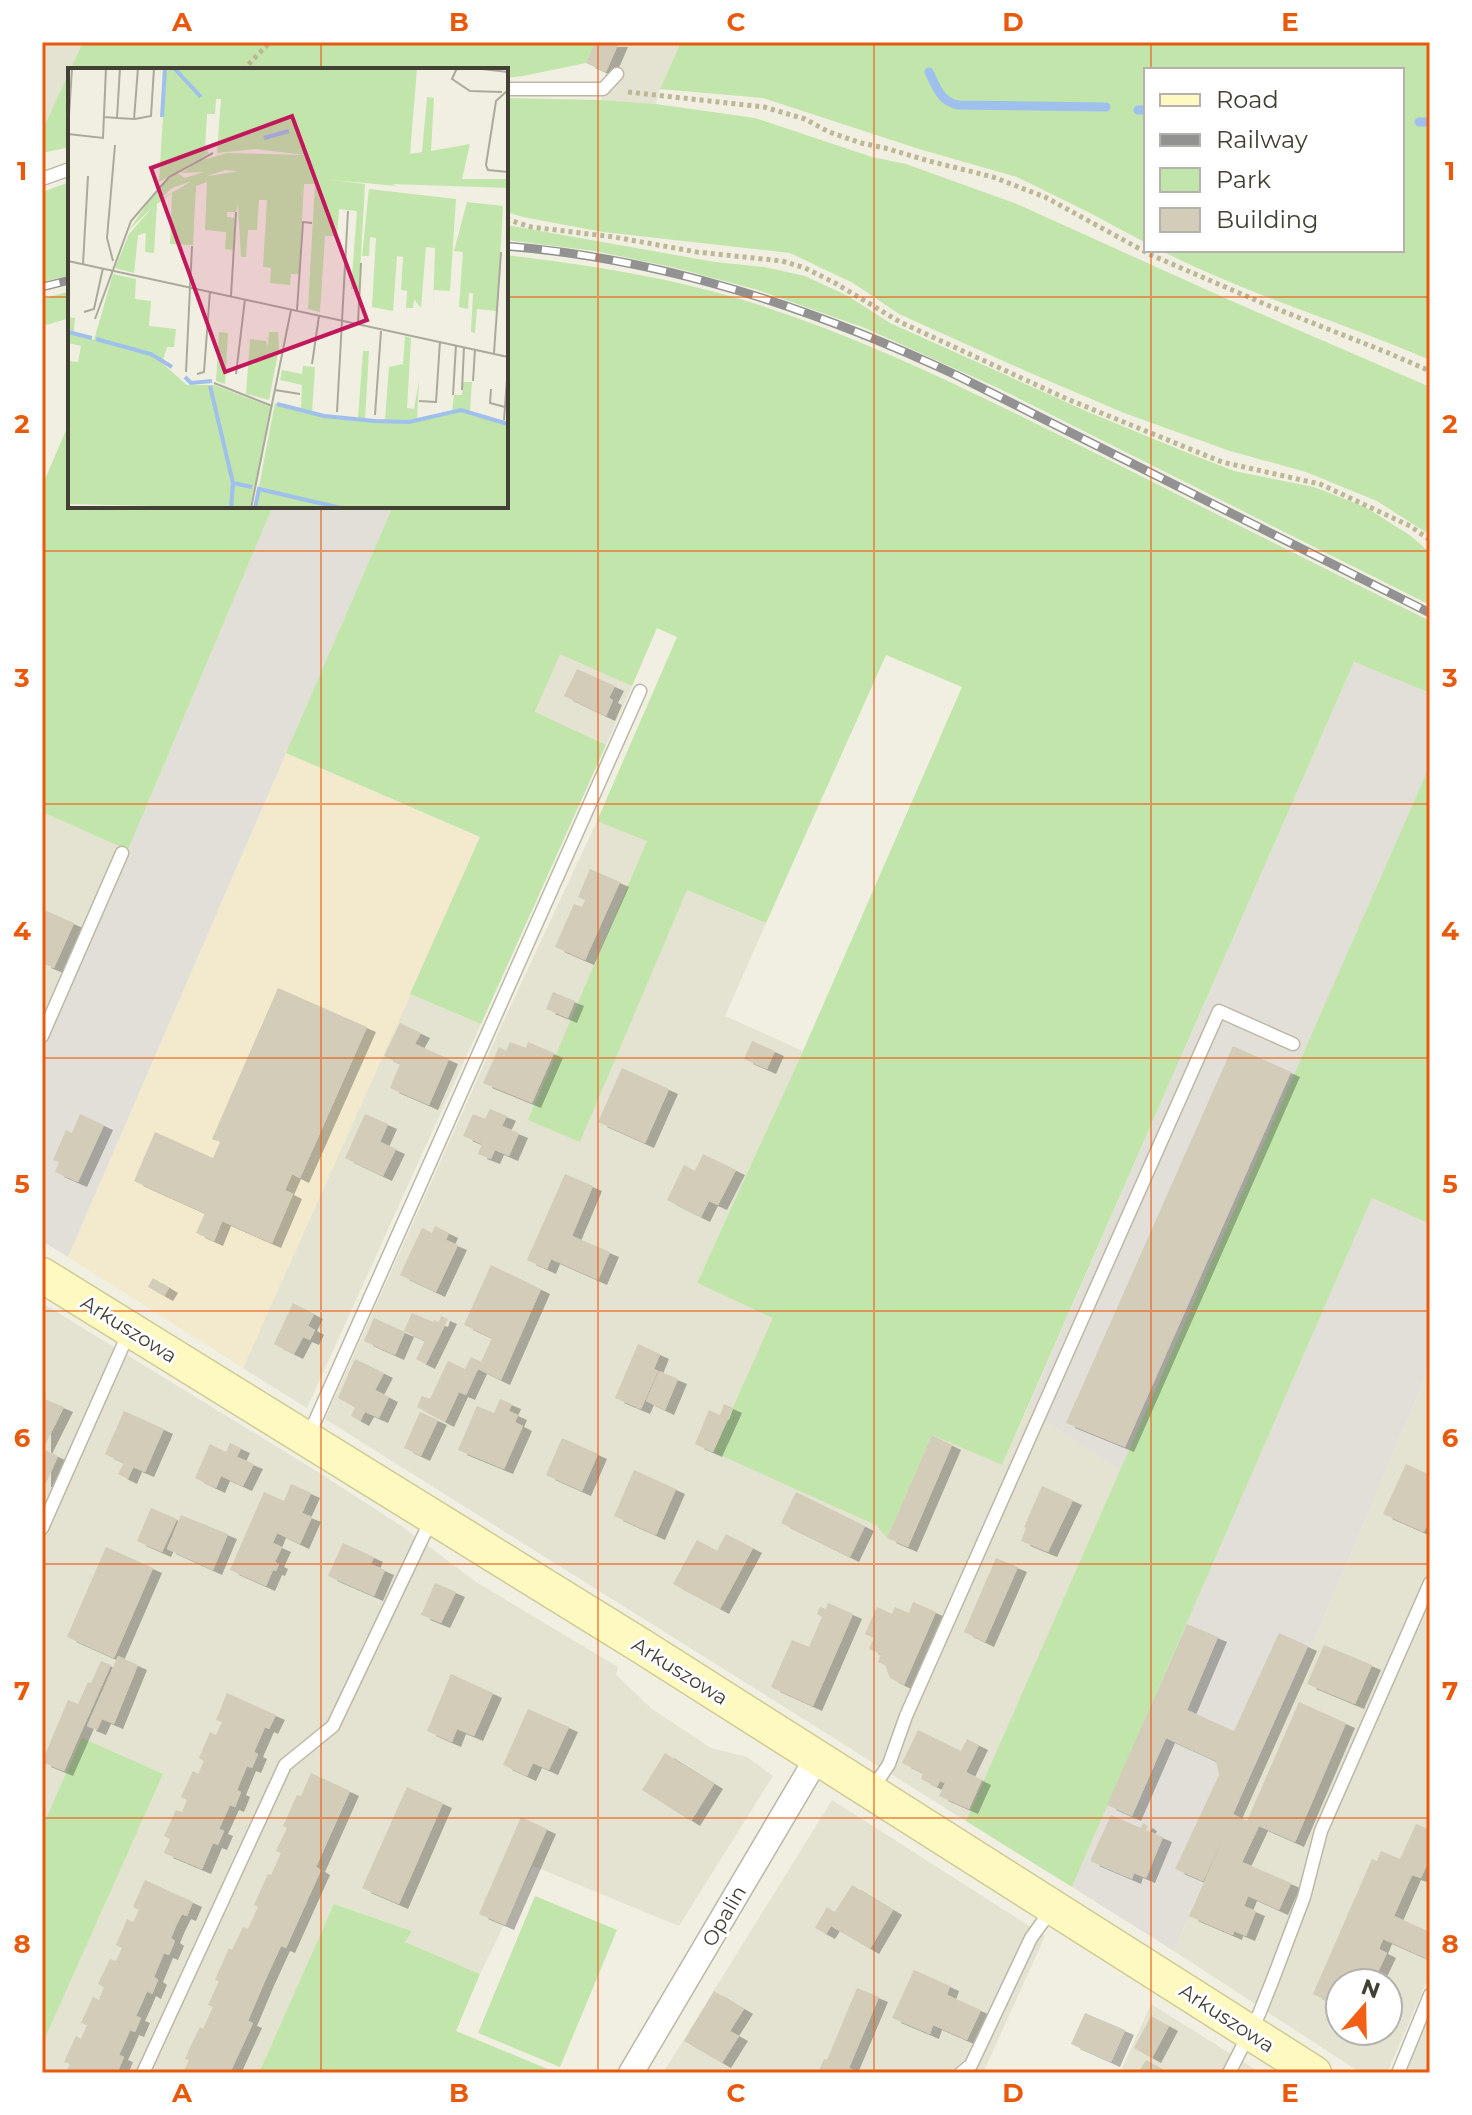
<svg xmlns="http://www.w3.org/2000/svg" width="1472" height="2115" font-family="Montserrat,sans-serif">
<style>
.residential{fill:#e4e2d0;fill-rule:evenodd}
.commercial{fill:#f3eacd}
.industrial{fill:#e2dfd8}
.green{fill:#c1e5ab}
.lines{fill:none;stroke-linecap:round;stroke-linejoin:round}
.stream{stroke:#9fbfed;stroke-width:9}
.building{fill:#d2ccb8;filter:url(#shadow)}
.service-casing{stroke:#bcb8a5;stroke-width:15}
.minor-casing{stroke:#bcb8a5;stroke-width:27}
.secondary-casing{stroke:#d0cb93;stroke-width:37}
.path{stroke:#bdb697;stroke-width:5;stroke-dasharray:4 4;stroke-linecap:butt}
.service{stroke:#fff;stroke-width:12}
.minor{stroke:#fff;stroke-width:24}
.secondary{stroke:#fdf9c0;stroke-width:34}
.rail-casing{stroke:#929292;stroke-width:9}
.rail{stroke:#fff;stroke-width:6;stroke-dasharray:18;stroke-linecap:butt}
.grid{fill:none;stroke:#e8590c;stroke-width:2;stroke-opacity:0.55}
.labels{text-anchor:middle;stroke-width:6;stroke-linejoin:round;paint-order:stroke}
.street-label{font-size:20px;fill:#423f33;stroke:#fff}
.inset-river{fill:none;stroke:#9fbfed;stroke-width:4}
.inset-road{fill:none;stroke:#aba99c;stroke-width:2}
.view{fill:#c2185b;fill-opacity:0.15;stroke:#c2185b;stroke-width:4}
.inset-edge{fill:none;stroke:#423f33;stroke-width:4}
.neatline{fill:none;stroke:#e8590c;stroke-width:3}
.grid-label{font-size:26px;text-anchor:middle;font-weight:bold;fill:#e8590c}
</style>
<defs>
<filter id="shadow"><feDropShadow dx="9" dy="5" stdDeviation="0" flood-color="#0004"/></filter>
</defs>
<rect width="100%" height="100%" fill="#f1efe2"/>
<path class="residential" d="M42,42H83L42,131Z
M595,42H681L660,89L656,104L601,100L606,72L586,63Z
M560,653L632,686L606,745L535,713Z
M42,812L128,850L42,1054Z
M597,821L647,840L580,1141L687,890L766,923L725,1016L803,1051L697,1283L773,1317L876,1525L887,1537L932,1435L1002,1465L1027,1409L1121,1471L966,1821L325,1419L499,1031Z
M410,994L481,1024L307,1408L243,1368Z
M42,1303L318,1472L403,1527L476,1582L618,1667L616,1675L652,1709L711,1748L747,1757L773,1776L679,1926L533,1866L480,1974L405,1942L412,1931L335,1904L259,2073H42V2045L163,1774L82,1739L42,1827Z
M1430,1366V1974L1387,2073H1361L1174,1951L1202,1884L1312,1646ZM1340,1983H1388V2031H1340Z
M832,1800L1045,1936L983,2073H663Z
M1151,2004L1261,2073H1120Z
M1430,2014V2073H1405Z"/>
<path class="commercial" d="M286,753L481,838L243,1368L68,1257Z"/>
<path class="industrial" d="M273,506H393L68,1257L42,1241V1054Z
M1354,662L1430,693V765L1121,1471L1027,1409Z
M1372,1198L1430,1224V1366L1312,1646L1202,1884L1174,1951L1072,1887Z"/>
<path class="green" d="M83,42H595L586,63L523,76L506,78V70H70V147L42,153V131Z
M681,42H1430V360C1341,322 1246,294 1160,250H1402V70H1146V243L1090,213L1017,177L919,149L763,98L660,89Z
M506,98L601,100L656,104L755,118L872,157L906,164L1017,204L1227,299L1430,387V535L1377,501L1306,472L1230,451L1124,413L1028,372L899,314L853,283L790,253L603,232L523,217L506,212Z
M70,182V275L42,282V192Z
M506,225L715,262L764,267L805,276L848,296L890,323L1088,412L1178,449L1234,471L1314,487L1365,507L1411,536L1430,553V605L998,388L865,328L758,290L676,268L595,251L506,240Z
M506,255C590,265 675,278 756,304C875,342 987,399 1099,455C1210,511 1320,566 1430,621V693L1354,662L1002,1465L932,1435L887,1538L876,1525L713,1452L773,1318L697,1283L803,1051L962,687L886,655L766,923L687,890L580,1142L528,1120L647,841L597,821L677,637L657,628L632,686L560,654L535,712L606,745L481,1024L410,994L480,837L286,753L393,506H506Z
M70,291V318L42,326V299Z
M70,421V506H273L128,850L42,812V486Z
M1430,765V1224L1372,1198L1072,1887L966,1821Z
M82,1738L163,1774L42,2045V1827Z
M535,1896L617,1930L560,2067L478,2033Z
M334,1904L412,1931L405,1942L480,1974L456,2031L557,2073H259Z"/>
<g class="lines">
<path class="stream" d="M929,72C937,88 940,101 958,105L1106,107
M1138,110H1146
M1419,122H1430"/>
</g>
<path class="building" d="M595,42H619L606,72L586,63Z
M577,669L615,686L609,698L613,700L606,716L564,696Z
M590,869L620,882L585,960L555,947L574,904L582,907L585,900L578,897Z
M42,909L74,923L54,968L42,963Z
M278,988L367,1027L300,1178L292,1174L285,1190L293,1194L272,1243L222,1221L214,1241L196,1233L205,1213L134,1181L155,1132L213,1158L220,1142L212,1139Z
M553,992L575,1001L568,1018L546,1009Z
M400,1023L421,1033L415,1044L449,1059L429,1105L390,1088L400,1064L384,1056Z
M752,1041L775,1051L767,1069L744,1059Z
M510,1042L526,1048L528,1042L554,1053L532,1103L483,1083L499,1047L506,1051Z
M1233,1046L1291,1072L1125,1447L1066,1423Z
M622,1068L669,1089L645,1143L598,1122Z
M490,1109L507,1116L502,1126L519,1133L509,1156L495,1150L491,1159L478,1154L482,1144L463,1136L473,1114L485,1119Z
M80,1114L104,1125L78,1182L55,1172L59,1162L53,1160L66,1130L72,1133Z
M365,1114L388,1124L380,1142L396,1149L383,1176L345,1158Z
M703,1154L736,1170L718,1205L709,1201L701,1217L667,1200L684,1165L695,1171Z
M565,1174L593,1186L572,1236L610,1252L598,1280L551,1259L547,1269L527,1260Z
M435,1226L449,1233L446,1240L458,1245L436,1292L400,1275L422,1228L432,1233Z
M491,1265L541,1289L501,1380L478,1369L466,1395L459,1392L445,1422L417,1407L422,1396L430,1399L448,1361L465,1369L471,1357L481,1362L492,1338L464,1325Z
M153,1278L169,1288L164,1296L148,1287Z
M293,1303L314,1314L308,1326L315,1330L310,1340L303,1337L294,1354L274,1344Z
M412,1313L433,1322L434,1320L439,1322L441,1316L448,1319L426,1364L416,1359L425,1341L404,1331Z
M374,1318L405,1332L395,1355L364,1341Z
M638,1344L660,1354L654,1369L658,1371L641,1409L615,1398Z
M355,1359L384,1373L375,1390L389,1397L379,1418L365,1412L360,1421L351,1416L355,1407L338,1398Z
M659,1371L678,1379L665,1410L646,1401Z
M42,1398L64,1407L43,1449L58,1456L46,1483L42,1482Z
M500,1399L512,1404L509,1411L518,1415L515,1422L523,1426L504,1469L458,1450L477,1406L494,1413Z
M724,1404L733,1408L713,1452L695,1444L709,1410L720,1415Z
M124,1411L164,1429L145,1472L133,1467L128,1479L118,1474L124,1463L105,1454Z
M420,1412L438,1420L421,1456L404,1448Z
M932,1435L952,1445L908,1547L887,1538Z
M562,1438L598,1454L582,1491L546,1475Z
M230,1443L241,1448L237,1457L254,1464L243,1486L221,1476L216,1488L195,1478L210,1444L226,1452Z
M1406,1464L1430,1475V1518L1424,1532L1383,1514Z
M634,1470L676,1489L656,1535L614,1516Z
M291,1484L311,1493L302,1513L312,1517L300,1544L277,1533L273,1543L282,1547L275,1562L279,1564L276,1571L273,1570L266,1586L230,1570L264,1492L284,1501Z
M1042,1486L1073,1500L1048,1552L1021,1541L1026,1528L1024,1527Z
M796,1492L865,1526L850,1557L781,1523Z
M151,1508L177,1519L162,1552L137,1541Z
M181,1515L228,1534L213,1570L167,1549Z
M726,1534L753,1548L720,1609L673,1584L697,1540L717,1551Z
M343,1543L374,1557L371,1564L385,1570L374,1596L328,1576Z
M106,1547L153,1568L114,1658L67,1637Z
M996,1558L1018,1567L985,1642L964,1632Z
M435,1583L456,1592L441,1623L421,1615Z
M913,1602L936,1612L904,1685L890,1678L885,1665L878,1662L881,1654L869,1649L874,1638L865,1634L877,1607L892,1614L895,1607L909,1613Z
M828,1603L853,1614L813,1706L771,1687L792,1640L809,1647L822,1617L817,1614L820,1607L826,1609Z
M1187,1624L1218,1637L1187,1710L1234,1731L1279,1633L1308,1646L1233,1814L1247,1821L1299,1702L1346,1723L1295,1842L1259,1826L1242,1862L1291,1883L1279,1910L1248,1896L1244,1906L1256,1911L1246,1936L1234,1931L1233,1935L1189,1916L1223,1839L1203,1881L1175,1869L1219,1775L1216,1761L1166,1738L1132,1816L1107,1805Z
M1324,1645L1372,1665L1355,1704L1307,1684Z
M118,1656L138,1665L114,1724L102,1719L97,1730L87,1726Z
M101,1661L111,1665L64,1771L42,1762L68,1700L78,1704L88,1682L91,1683Z
M451,1674L493,1693L474,1736L457,1729L452,1742L427,1731Z
M227,1693L276,1715L269,1729L265,1727L254,1752L258,1754L252,1768L247,1766L237,1790L241,1792L235,1807L230,1805L219,1829L224,1831L218,1845L213,1843L202,1869L164,1853L170,1839L164,1836L176,1810L182,1812L187,1800L181,1797L193,1771L198,1774L204,1761L199,1758L210,1732L216,1735L222,1722L216,1720Z
M528,1709L569,1727L549,1770L533,1763L527,1776L503,1765Z
M918,1730L961,1751L967,1739L979,1745L966,1772L982,1780L969,1809L939,1796L945,1783L940,1781L937,1787L921,1779L923,1773L902,1763Z
M665,1753L714,1784L691,1821L642,1790Z
M311,1773L350,1791L316,1867L321,1870L286,1948L281,1946L264,1983L248,2021L253,2023L230,2073H183L189,2060L185,2059L192,2043L200,2027L203,2029L213,2007L208,2005L219,1981L215,1980L229,1948L232,1950L243,1927L248,1929L258,1907L254,1905L268,1874L271,1875L281,1853L276,1851L287,1828L283,1826L297,1795L301,1796Z
M407,1787L443,1803L399,1904L362,1888Z
M1111,1815L1141,1828L1143,1823L1148,1826L1146,1830L1163,1837L1146,1878L1134,1873L1132,1879L1090,1861Z
M521,1817L547,1829L505,1925L479,1914Z
M1416,1824L1430,1830V1858L1421,1878L1412,1875L1394,1916L1430,1932V1960L1383,1939L1379,1949L1387,1953L1376,1976L1383,1979L1382,1983H1340V2007L1313,1994L1372,1859L1377,1861L1381,1851L1400,1859Z
M145,1880L193,1902L187,1916L182,1914L176,1926L171,1938L175,1941L169,1955L164,1953L154,1977L158,1980L152,1994L147,1991L142,2003L136,2016L141,2018L135,2032L130,2030L125,2042L119,2055L124,2057L118,2071L113,2069L111,2073H66L70,2064L64,2062L76,2036L81,2039L87,2025L81,2023L93,1997L99,2000L104,1987L98,1984L110,1959L116,1961L122,1948L116,1945L127,1919L133,1922L139,1910L133,1907Z
M852,1885L893,1910L870,1949L831,1926L826,1934L815,1928L827,1907L835,1912Z
M914,1970L950,1986L947,1995L981,2010L967,2040L933,2025L930,2034L892,2018Z
M857,1988L879,1997L849,2068L860,2073H818L824,2059L827,2060Z
M714,1991L744,2009L730,2031L739,2036L722,2063L684,2041Z
M1085,2013L1125,2030L1111,2062L1071,2044Z
M1151,2016L1169,2026L1152,2058L1134,2048Z
M1146,2060L1169,2073H1138Z"/>
<g class="lines">
<defs>
<path id="service" d="M506,89H603L617,74
M42,179L70,169
M42,1036L122,853
M308,1437L640,691
M42,1528L129,1332
M873,1788L889,1764L906,1716L1219,1011L1293,1044
M143,2073L285,1765L333,1726L431,1520
M961,2073L971,2065L1031,1938L1052,1909
M1229,2073L1259,2014L1273,1979L1304,1897L1321,1831L1430,1583
M1398,2073L1430,1995"/>
<path id="minor" d="M631,2073L817,1758"/>
<path id="secondary" d="M42,1275L643,1647L1314,2073"/>
</defs>
<use href="#service" class="service-casing"/>
<use href="#minor" class="minor-casing"/>
<use href="#secondary" class="secondary-casing"/>
<path class="path" d="M243,70L270,42
M628,92L764,107L805,119L829,132L861,143L885,148L929,161L993,177L1045,197L1151,255L1267,305L1386,352L1430,371
M506,219L531,227L614,237L697,252L782,261L805,268L835,283L900,322L1067,399L1222,462L1320,484L1410,526L1430,540"/>
<use href="#service" class="service"/>
<use href="#minor" class="minor"/>
<use href="#secondary" class="secondary"/>
<defs>
<path id="rail" d="M506,246C665,259 813,308 956,375L1430,613
M42,287L70,280"/>
</defs>
<use href="#rail" class="rail-casing"/>
<use href="#rail" class="rail"/>
</g>
<path class="grid" d="M321,42V70M598,42V2073M874,42V2073M1151,42V70M1151,250V2073M42,297H70M506,297H1430M321,506V2073M42,551H1430M42,804H1430M42,1058H1430M42,1311H1430M42,1564H1430M42,1818H1430"/>
<g class="labels">
<g class="street-label">
<text transform="translate(129 1329) rotate(32)" y="7">Arkuszowa</text>
<text transform="translate(680 1671) rotate(32)" y="7">Arkuszowa</text>
<text transform="translate(724 1916) rotate(-60)" y="7">Opalin</text>
<text transform="translate(1227 2018) rotate(33)" y="7">Arkuszowa</text>
</g>
</g>
<g transform="translate(68 68)">
<rect width="440" height="440" fill="#f1efe2"/>
<path d="M98,0H349L342,86L354,84L359,29L366,30L363,83L402,76L394,111H440V120L324,116L329,118L157,102L104,120L61,162L91,118L109,105L117,110L135,104L113,105L131,93L159,85L238,87L187,81L149,85L153,31H148L147,46H139L137,80L141,85L91,114ZM177,102L297,116L291,221H283L289,143L271,141L269,168H257L252,244L240,241L247,116H236L231,206H223L222,217L202,215L203,200L195,199L199,132H191L189,162H180L178,189H173L170,137L168,144H159V149L167,150L165,182L157,181L158,164L137,162L139,114L128,118L125,177L102,176L104,125L89,136L86,185L77,184L78,165L70,167L66,205L47,200L61,166L90,133L129,110ZM301,121L388,131L382,223L366,222L365,241L367,180L358,179L353,240L346,231L345,240H338L339,223L333,222L335,189L329,188L325,243L304,239L308,170L302,169L301,188H294ZM399,134L435,138L429,243L409,241L407,265L403,264L405,225H401L400,241L391,239L395,184L386,183ZM45,206L68,211L67,231L83,233L81,258L108,261L106,279H99L94,295L119,317H146L203,339L182,440L0,436V293L10,294L13,278L0,275V249L7,250L6,264L26,272ZM151,264L160,265L157,316L148,313ZM201,264H210L211,280L201,332L178,326L182,271L198,273L200,279ZM337,268L343,270L339,340L346,341L351,313L349,350L384,343L386,327H394L395,314H404L402,343L440,355V440H187L207,335L233,340L234,317L212,312L214,302L234,306L235,298L247,299L244,345L290,350L295,283H301L297,351L317,352L321,299L335,296Z" fill="#c1e5ab"/>
<path class="inset-river" d="M106,0L133,29M94,49L97,0M196,70L221,63M0,264L24,270M28,271L83,286L104,299M117,309L123,315L144,313M142,318L165,415L184,419M209,336L256,348L307,353L341,354L393,342L440,356M163,440L165,415M187,440L191,421L273,440"/>
<path class="inset-road" d="M389,0L384,11L402,23L434,24M405,0L440,4M440,22L428,33L418,97L420,102L440,104M36,49L49,50L52,0M49,50L66,51L70,0M67,51L83,48L86,0M0,63L4,0M0,66L35,70L38,0M0,193L440,289M45,193L39,170L47,77M15,196L20,108M163,228L168,144M229,242L235,154L244,155M16,244L26,241L35,200M27,251L63,153L101,109L145,85M290,255L293,195M426,285L433,184M244,296L251,248M118,304L124,178M129,306L136,304L142,223M168,306L177,231M405,313L407,281M146,315L204,338M423,321L422,335L437,339M207,322L232,326M394,322L396,279M385,327L388,277M351,333L368,334L372,273M269,344L280,143M307,347L313,263M436,352L440,298M183,440L223,242"/>
<path class="view" d="M224,48L299,252L157,304L83,100Z"/>
<rect width="440" height="440" class="inset-edge"/>
</g>
<rect width="1472" height="2115" fill="none" stroke="#ffffff" stroke-width="88"/>
<rect x="1144" y="68" width="260" height="184" fill="#ffffff" stroke="#b3b2ad" stroke-width="2"/>
<rect x="1160" y="94" width="40" height="12" fill="#fdf9c0" stroke="#b3b2ad" stroke-width="2"/>
<text x="1216" y="108" font-size="24" fill="#423f33">Road</text>
<rect x="1160" y="134" width="40" height="12" fill="#929292" stroke="#b3b2ad" stroke-width="2"/>
<text x="1216" y="148" font-size="24" fill="#423f33">Railway</text>
<rect x="1160" y="168" width="40" height="24" fill="#c1e5ab" stroke="#b3b2ad" stroke-width="2"/>
<text x="1216" y="188" font-size="24" fill="#423f33">Park</text>
<rect x="1160" y="208" width="40" height="24" fill="#d2ccb8" stroke="#b3b2ad" stroke-width="2"/>
<text x="1216" y="228" font-size="24" fill="#423f33">Building</text>
<g transform="translate(1364 2007) rotate(20)"><circle r="38" fill="#ffffff" stroke="#b3b2ad" stroke-width="2"/>
<path d="M0-6L14 30L0 20L-14 30Z" fill="#f45f16"/>
<text y="-12" font-size="22" font-weight="bold" text-anchor="middle" fill="#423f33">N</text>
</g>
<rect x="44" y="44" width="1384" height="2027" class="neatline"/>
<g class="grid-label">
<text x="182" y="31">A</text>
<text x="459" y="31">B</text>
<text x="736" y="31">C</text>
<text x="1013" y="31">D</text>
<text x="1290" y="31">E</text>
<text x="22" y="180">1</text>
<text x="1450" y="180">1</text>
<text x="22" y="433">2</text>
<text x="1450" y="433">2</text>
<text x="22" y="687">3</text>
<text x="1450" y="687">3</text>
<text x="22" y="940">4</text>
<text x="1450" y="940">4</text>
<text x="22" y="1193">5</text>
<text x="1450" y="1193">5</text>
<text x="22" y="1447">6</text>
<text x="1450" y="1447">6</text>
<text x="22" y="1700">7</text>
<text x="1450" y="1700">7</text>
<text x="22" y="1953">8</text>
<text x="1450" y="1953">8</text>
<text x="182" y="2102">A</text>
<text x="459" y="2102">B</text>
<text x="736" y="2102">C</text>
<text x="1013" y="2102">D</text>
<text x="1290" y="2102">E</text>
</g>
</svg>
